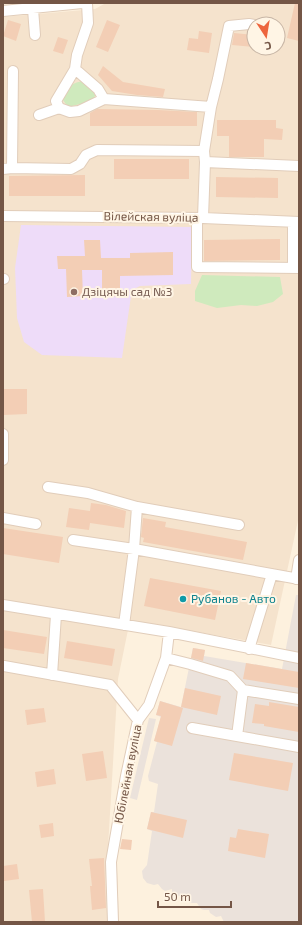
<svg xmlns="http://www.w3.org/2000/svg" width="302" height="925" font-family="'Exo 2',sans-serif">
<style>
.residential{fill:#f5e3cd;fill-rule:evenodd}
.industrial{fill:#ebe2db}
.education{fill:#eedcf9}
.green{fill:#cfeabd}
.building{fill:#f3ceb5}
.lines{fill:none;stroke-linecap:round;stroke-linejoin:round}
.minor-casing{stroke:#e1cdba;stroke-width:12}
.minor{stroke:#fff;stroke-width:10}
.education-dot{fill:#8d6e63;stroke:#fff5e5;stroke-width:1.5}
.culture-dot{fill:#0f9aa8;stroke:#fff5e5;stroke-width:1.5}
.labels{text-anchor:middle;stroke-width:4;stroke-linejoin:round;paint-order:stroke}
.street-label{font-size:12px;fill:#745646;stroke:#fff5e5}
.education-label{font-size:12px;fill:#785e54;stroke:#fff5e5;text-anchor:start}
.culture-label{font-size:12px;fill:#0d838f;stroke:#fff5e5;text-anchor:start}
</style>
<rect width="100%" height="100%" fill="#fdf1de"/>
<path class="residential" d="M106,3H299V516L271,645L130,620L118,679L108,847L117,870L119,922H3V17L95,9ZM254,24H278V48H254Z"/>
<path class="industrial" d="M296,595H299V922H224L221,916L216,917L210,913L209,910H204L201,909L197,903H191L188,902L184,896H177L172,892V889L165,891L162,889L158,884L154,885L147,883L143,878L142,871L147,865L152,831L147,829L151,812H154L158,784L149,781L148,776L157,742L154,741L161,717L156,715L160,701L181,707L193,648L205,650L204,656L282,669Z
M149,718L156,719L137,800L130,798Z"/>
<path class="education" d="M21,225L192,227L191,284L140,286L134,289L131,296L122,358L42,355L24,342L17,318L15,268Z"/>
<path class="green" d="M83,81L94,90L95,96L92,101L68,107L63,100C67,88 70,83 83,81Z
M202,275L280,277L283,294L273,302L257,306L241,305L217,308L195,301V291Z"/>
<path class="building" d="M295,3H299V41L287,38Z
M8,20L21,24L16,41L3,36Z
M107,20L120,25L108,52L96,47Z
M199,31L212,33L209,53L187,50L189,38L198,39Z
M234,33L254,35V47L232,45Z
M58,37L68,40L63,54L53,51Z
M103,66L123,82L165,89L163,97L137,95L112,91L98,75Z
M97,109L158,110L197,112V126H90V113Z
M217,120H276V128L283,129L282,140L264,139V157H229V136H217Z
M114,159H189V179H114Z
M85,175V196H9V176Z
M216,177L278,178V198L216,197Z
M280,239V260L204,261V240Z
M84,240H100L101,258H130V253L173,252V275L120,276V296L102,297V270H82L83,296L67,297L66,269H58L57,256H85Z
M3,389H27V414L3,415Z
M91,503L106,505L126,511L124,528L90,523L89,530L66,527L69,508L90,511Z
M143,518L166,522L165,527L247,542L243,560L143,542L144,538L141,537Z
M3,528L63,537L59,563L3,554Z
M150,578L221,591L215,620L144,606Z
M3,630L47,637L44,654L3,648Z
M67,641L115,649L112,666L64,658Z
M193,648L205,650L203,661L191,658Z
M246,663L299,672V688L243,679Z
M185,688L221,696L217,715L181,707Z
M160,701L183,708L172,746L154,741L161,716L156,715Z
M269,702L299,707V732L264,726V724L252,723L255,704L269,706Z
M44,708L46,722L27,725L25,710Z
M103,751L107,778L86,781L82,754Z
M234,753L293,763L288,791L229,780Z
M54,769L56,784L37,787L35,772Z
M151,812L187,820L183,838L147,829Z
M53,823L54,836L41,838L39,825Z
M238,829L269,834L265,858L228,851L230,837L236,838Z
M122,839L132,840L131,850L120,849Z
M104,858L106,908L92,910L90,886H92L89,859Z
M17,864L19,879L4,881L3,866Z
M43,889L45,922H32L29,890Z"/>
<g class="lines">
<defs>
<path id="minor" d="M33,9L35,35
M3,11L82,3
M75,69L77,55L88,23L87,3
M104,99L98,89L75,69L56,101L59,108L70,112L79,111L104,99L211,107
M39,115L59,108
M204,151L211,107L218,79L229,26L249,24L254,25
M12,168L13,71
M3,169L12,168L71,169L80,164L86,155L97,150L204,151L205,162
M3,216L203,218L299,222
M197,218V267L299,268
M203,218L205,162L299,166
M293,268V222
M3,279H4
M3,460V434
M48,487L88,493L137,507L134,549L124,625
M137,507L239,525
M3,518L36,524
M73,540L134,549L299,579
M296,579L299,560
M3,605L169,632L299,658
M249,649L272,574
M166,658L190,664L230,676L243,690L299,699
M4,666L110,685L138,720
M52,675L56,615
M243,690L237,736L299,747
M192,728L237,736
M113,922L111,862L126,776L138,720L149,705L166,658L169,632"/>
</defs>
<use href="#minor" class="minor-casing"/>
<use href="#minor" class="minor"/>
</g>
<circle class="education-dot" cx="74" cy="292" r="4"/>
<circle class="culture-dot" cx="183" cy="599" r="4"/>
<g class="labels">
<g class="street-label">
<text transform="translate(151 217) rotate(1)" y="4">Вілейская вуліца</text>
<text transform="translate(128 774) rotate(-79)" y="4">Юбілейная вуліца</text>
</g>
<g class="education-label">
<text x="82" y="296">Дзіцячы сад №3</text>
</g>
<g class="culture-label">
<text x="191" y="603">Рубанов - Авто</text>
</g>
</g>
<rect width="302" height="925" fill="none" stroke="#745646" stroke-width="8"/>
<g transform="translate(266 36) rotate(168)"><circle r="19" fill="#fff5e5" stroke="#c7b5a5"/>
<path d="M0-3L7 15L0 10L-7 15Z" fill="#ed653d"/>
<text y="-6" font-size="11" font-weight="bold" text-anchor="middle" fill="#745646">С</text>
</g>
<path d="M158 901v6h73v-6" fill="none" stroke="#745646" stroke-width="2"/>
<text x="164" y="901" font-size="12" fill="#745646" stroke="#fff5e5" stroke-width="3" paint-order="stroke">50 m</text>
</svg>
